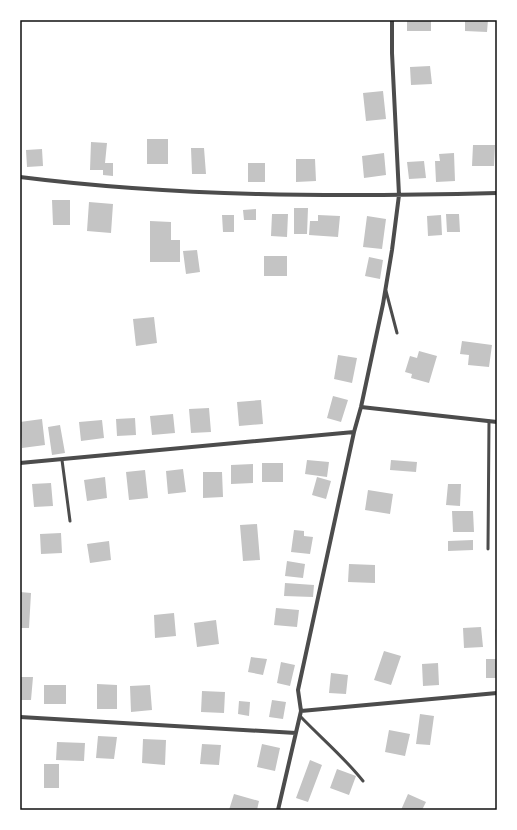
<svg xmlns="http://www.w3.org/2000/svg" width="517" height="830" font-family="Merriweather,serif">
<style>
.building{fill:#c4c4c4}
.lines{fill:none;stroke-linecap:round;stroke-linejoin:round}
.service{stroke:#4c4c4c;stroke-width:3}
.minor{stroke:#4c4c4c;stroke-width:4}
.neatline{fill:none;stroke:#111;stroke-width:1.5}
</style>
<rect width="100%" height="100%" fill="#fff"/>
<path class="building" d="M407,20H431V31H407Z
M465,20H488L487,32L465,31Z
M430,66L432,84L411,85L410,67Z
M383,91L386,119L366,121L363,93Z
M147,139H168V164H147Z
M91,142L107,143L105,163H113V176L103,175V170H90Z
M473,145H495L494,166H472Z
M191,148H204L206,174H192Z
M42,149L43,166L27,167L26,150Z
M384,153L386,175L364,178L362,156Z
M454,153L455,181L436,182L435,161H440L439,154Z
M296,159H315L316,181L296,182Z
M424,161L426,178L409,179L407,162Z
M248,163H265V182H248Z
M52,200H70V225H53Z
M89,202L113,204L111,233L87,231Z
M294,208H308L307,234H294Z
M256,209V220H244L243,210Z
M272,214H288L287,237L271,236Z
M446,214H459L460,232H447Z
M222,215H234V232H223Z
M318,215L340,216L338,237L309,235L310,221H318Z
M441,215L442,235L428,236L427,216Z
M367,216L386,219L382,249L363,247Z
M150,221L171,222V240H180V262H150Z
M197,250L200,272L186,274L183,251Z
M264,256H287V276H264Z
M369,257L383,260L380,279L365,276Z
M154,317L157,343L136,346L133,319Z
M462,341L492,345L489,367L468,365L469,355L460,354Z
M419,351L437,356L429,383L411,378L412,374L405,372L410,356L417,358Z
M338,355L357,358L352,383L334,379Z
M333,396L348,400L341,422L327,418Z
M261,400L263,424L239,426L237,402Z
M209,408L211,432L191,433L189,409Z
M173,414L175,433L152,435L150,416Z
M135,418L136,435L117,436L116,419Z
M42,419L45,445L22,448L20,422Z
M102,420L104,438L81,441L79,422Z
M60,425L65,453L52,455L48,427Z
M307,460L329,462L327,477L305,474Z
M391,460L417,462L416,472L390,470Z
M262,463H283V482H262Z
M253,464V483L231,484V465Z
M183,469L186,492L168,494L166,471Z
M145,470L148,498L129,500L126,472Z
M203,472H222L223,497L203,498Z
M105,477L107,498L87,501L84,480Z
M317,477L331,481L326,499L312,495Z
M51,483L53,506L34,507L32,484Z
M448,484H461L460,506L446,505Z
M368,490L393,494L390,514L365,510Z
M452,511H473L474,532H453Z
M257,524L260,560L243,561L240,525Z
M294,530L304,531V536L313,537L310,554L291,552Z
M61,533L62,553L41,554L40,534Z
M473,540V550L448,551V541Z
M109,541L111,560L90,563L87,544Z
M287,561L305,564L303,578L285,576Z
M349,564L375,565V583L348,582Z
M285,583L314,585L313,597L284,596Z
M20,592L31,593L29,628H20Z
M276,608L299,610L297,627L274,625Z
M174,613L176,636L155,638L154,615Z
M216,620L219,644L197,647L194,623Z
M481,627L483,647L464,648L463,628Z
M497,629V650H496L495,630Z
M384,651L401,656L391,685L374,680Z
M251,657L267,659L263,675L248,672Z
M486,659H497V678H486Z
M281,662L295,665L290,686L277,683Z
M438,663L439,685L423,686L422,664Z
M331,673L348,675L346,694L329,693Z
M20,677H33L31,700H20Z
M97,684L117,685V709H97Z
M44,685H66V704H44Z
M150,685L152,710L131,712L130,686Z
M202,691L225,692L224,713L201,712Z
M272,700L286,702L283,719L269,717Z
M239,701L250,702L249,716L238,714Z
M420,714L434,716L430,745L416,744Z
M389,730L410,734L405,756L385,752Z
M98,736L117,737L114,759L96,758Z
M143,739L166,740L165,765L142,763Z
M57,742L85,743L84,761L56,760Z
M202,744L221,745L219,765L200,764Z
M262,744L280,748L275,771L257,767Z
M310,760L322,765L308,802L296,798Z
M44,764H59V788H44Z
M337,769L356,776L349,795L330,788Z
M234,794L259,801L257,810H229Z
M408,794L426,802L422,810H401Z"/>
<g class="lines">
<path class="service" d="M386,291L397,333
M62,460L70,521
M488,549L489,421
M300,716C321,738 344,757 363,781"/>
<path class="minor" d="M20,177C178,197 338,197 497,193
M361,407L497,422
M20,463L354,432
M301,711L497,693
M20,717L296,733
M278,810L301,711L298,690L354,432L361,407L383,304L392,250L399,195L392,53V20"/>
</g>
<rect width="517" height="830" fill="none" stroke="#ffffff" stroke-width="42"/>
<rect x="21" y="21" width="475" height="788" class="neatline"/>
</svg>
